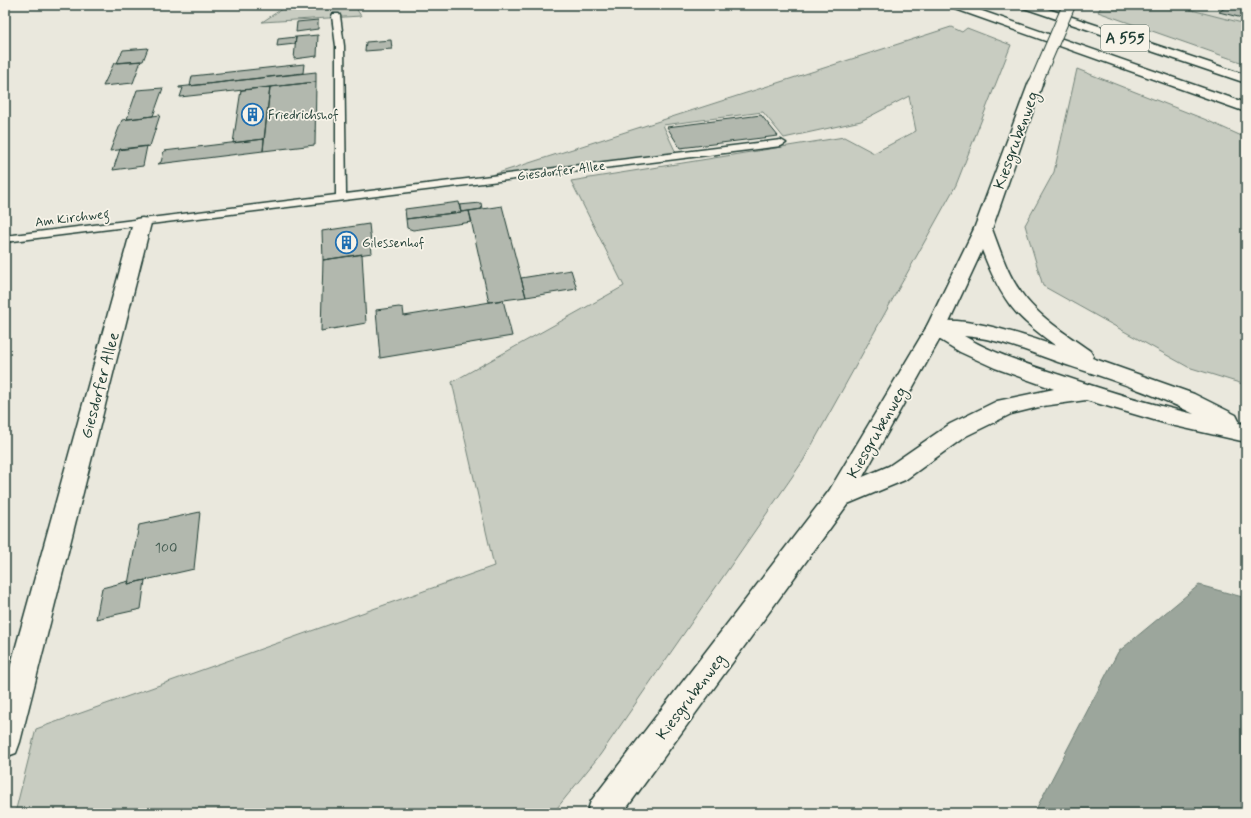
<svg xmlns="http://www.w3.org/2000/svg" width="1251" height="818" font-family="Mynerve,sans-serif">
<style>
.built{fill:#d9dacf}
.green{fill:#c8ccc1;stroke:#74847a}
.water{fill:#9ca69c;stroke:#6a7c72}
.building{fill:#b2b8ae;stroke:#1f3d34}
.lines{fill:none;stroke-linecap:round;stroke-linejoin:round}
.service-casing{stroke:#1f3d34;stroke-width:3}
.minor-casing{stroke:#1f3d34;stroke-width:3}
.tertiary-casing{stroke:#1f3d34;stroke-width:3}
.secondary-casing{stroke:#1f3d34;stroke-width:3}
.motorway-casing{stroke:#1f3d34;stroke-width:3}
.service{fill:#f7f3e8;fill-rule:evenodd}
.minor{fill:#f7f3e8;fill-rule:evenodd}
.tertiary{fill:#f7f3e8;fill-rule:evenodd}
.secondary{fill:#f7f3e8;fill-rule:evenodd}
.motorway{fill:#f7f3e8;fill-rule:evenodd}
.secondary-bridge-casing{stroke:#1f3d34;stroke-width:14;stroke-linecap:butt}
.secondary-bridge{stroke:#f7f3e8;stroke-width:12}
.labels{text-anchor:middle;stroke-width:3.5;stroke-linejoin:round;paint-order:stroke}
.far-poi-label{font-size:13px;fill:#1f3d34;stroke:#f7f3e8;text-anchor:start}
.far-street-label{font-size:13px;fill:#1f3d34;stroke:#f7f3e8}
.number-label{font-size:14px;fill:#445c52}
.shield{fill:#f7f3e8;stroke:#60746a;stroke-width:1}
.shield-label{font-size:15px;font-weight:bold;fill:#1f3d34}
.street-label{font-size:16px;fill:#1f3d34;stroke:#f7f3e8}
</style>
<rect width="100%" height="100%" fill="#eae8dd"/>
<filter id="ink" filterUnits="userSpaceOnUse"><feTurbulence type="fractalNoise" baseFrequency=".025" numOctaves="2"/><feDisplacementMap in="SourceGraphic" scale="8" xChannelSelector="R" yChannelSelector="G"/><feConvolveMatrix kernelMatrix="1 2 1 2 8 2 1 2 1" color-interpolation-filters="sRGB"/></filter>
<g filter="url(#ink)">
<path class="built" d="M1172,5H1246V24Z"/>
<path class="green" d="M288,5H354L361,16L262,22Z
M1102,5H1172L1246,24V64L1098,12Z
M951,27L962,32L967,28L1011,45L956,185L803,461L600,755L553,813H15L36,729L494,566L452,382L624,286L571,181L844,137L874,153L916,131L909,96L861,121L784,138L763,112L663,125L677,155L464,184Z
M1077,69L1204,119L1246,138V385L1188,367L1043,286L1025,225L1054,172Z"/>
<path class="water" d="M1199,585L1246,598V813H1034L1118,652Z"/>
<path class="building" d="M1229,5H1246V19L1219,12Z
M318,20V29L296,32L297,22Z
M318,35L317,56L294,59L296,37Z
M296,37L295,44L277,46L278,39Z
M391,40L392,49L365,51L366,42Z
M148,48L143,61L117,63L123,50Z
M141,61L133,83L103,86L114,63Z
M304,64L303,73L190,86L192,76Z
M316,72V82L180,97L183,88H179V87Z
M316,82L315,145L263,151L270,87Z
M270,87L264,139L233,143L241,90Z
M163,88L153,116L127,119L137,90Z
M160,115L150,146L110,151L122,120Z
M761,115L778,136L680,148L667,127Z
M264,139L263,151L158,164L161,162L164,151Z
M147,146L143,166L113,170L120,149Z
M459,202L461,212L406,219L405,209Z
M481,203L482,209L461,212L459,205Z
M502,206L526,297L489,302L469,211Z
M469,211L472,222L413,230L407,228L406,219Z
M369,224L372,253L323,260L322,231Z
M362,254L366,323L321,331L323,260Z
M571,270L577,289L526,297L521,278Z
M503,300L512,336L380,358L376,310L399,307L403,308L404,316Z
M200,512L194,569L128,584L139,525Z
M145,580L141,609L96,619L102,588L129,581L128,584Z"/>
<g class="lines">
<defs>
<path id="service" d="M333,14H339L340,16L344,46L346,194L781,140L786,143L781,146L5,242V236L336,195V46L332,16Z"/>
<path id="minor" d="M142,218L148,219L151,223L20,742L16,753L5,757V686L133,223L136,219Z"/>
<path id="tertiary" d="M936,321L943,323L946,328L847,505L623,813H587L591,801L829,491L929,323Z"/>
<path id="secondary" d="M1036,78L1041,79L1043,82L992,229L946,328L943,333L936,335L929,333L926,328L974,229L1029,82L1031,79Z"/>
<path id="motorway" d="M948,5H965L1246,103V112L950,7Z
M1019,5H1036L1246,75V83L1021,7Z
M983,224L989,225L992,229C1000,250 1007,273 1020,291C1037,316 1066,334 1090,351L1093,356L1092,358L1194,394L1236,415L1239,421L1238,423L1246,424V442L1171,425L1086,400L1043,406L1011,414L966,436L905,480L838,508L829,505L826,498L829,491L889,466L950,424L997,401L1054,389L995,368L960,352L929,333L926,328L929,323C963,314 1022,335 1056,346C1040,334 1022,321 1010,305C993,282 984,255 974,229L977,225ZM964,336C996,338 1027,351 1058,362C1103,377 1151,392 1194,414C1149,404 1104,390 1060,375C1027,364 994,354 964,336Z"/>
</defs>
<use href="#service" class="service-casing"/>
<use href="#minor" class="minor-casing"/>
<use href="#tertiary" class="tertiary-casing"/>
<use href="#secondary" class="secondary-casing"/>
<use href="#motorway" class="motorway-casing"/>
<use href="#service" class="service"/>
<use href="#minor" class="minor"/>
<use href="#tertiary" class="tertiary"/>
<use href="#secondary" class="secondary"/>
<use href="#motorway" class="motorway"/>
<defs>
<path id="secondary-bridge" d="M1036,82L1069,5"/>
</defs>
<use href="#secondary-bridge" class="secondary-bridge-casing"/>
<use href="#secondary-bridge" class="secondary-bridge"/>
</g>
</g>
<defs>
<symbol id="building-ring" viewBox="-11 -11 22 22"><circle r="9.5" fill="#f7f3e8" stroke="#1f6fb2" stroke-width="1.5"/><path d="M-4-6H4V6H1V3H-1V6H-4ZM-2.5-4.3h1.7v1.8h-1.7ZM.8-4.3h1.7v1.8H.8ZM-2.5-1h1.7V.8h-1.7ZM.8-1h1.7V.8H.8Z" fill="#1f6fb2"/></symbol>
</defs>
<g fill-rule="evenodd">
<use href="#building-ring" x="240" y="102" width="25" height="25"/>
<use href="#building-ring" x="334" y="230" width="25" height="25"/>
</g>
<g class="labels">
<g class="far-poi-label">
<text x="268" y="119">Friedrichshof</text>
<text x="362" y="247">Gilessenhof</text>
</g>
<g class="far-street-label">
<text transform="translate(561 170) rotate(-7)" y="5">Giesdorfer Allee</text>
<text transform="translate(72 217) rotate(-7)" y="5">Am Kirchweg</text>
</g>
<g class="number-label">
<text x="166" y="552">100</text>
</g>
<rect class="shield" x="1101" y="25" width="48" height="26" rx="3"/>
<g class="shield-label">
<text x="1125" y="43">A 555</text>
</g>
<g class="street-label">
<text transform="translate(1015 140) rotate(-70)" y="6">Kiesgrubenweg</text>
<text transform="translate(99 385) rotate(-75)" y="6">Giesdorfer Allee</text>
<text transform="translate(876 432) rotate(-60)" y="6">Kiesgrubenweg</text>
<text transform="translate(690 696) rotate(-53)" y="6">Kiesgrubenweg</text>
</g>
</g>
<rect width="1251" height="818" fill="none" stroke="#f7f3e8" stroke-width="20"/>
<rect x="10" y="10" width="1231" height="798" fill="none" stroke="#1f3d34" stroke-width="1.5" filter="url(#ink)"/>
</svg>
